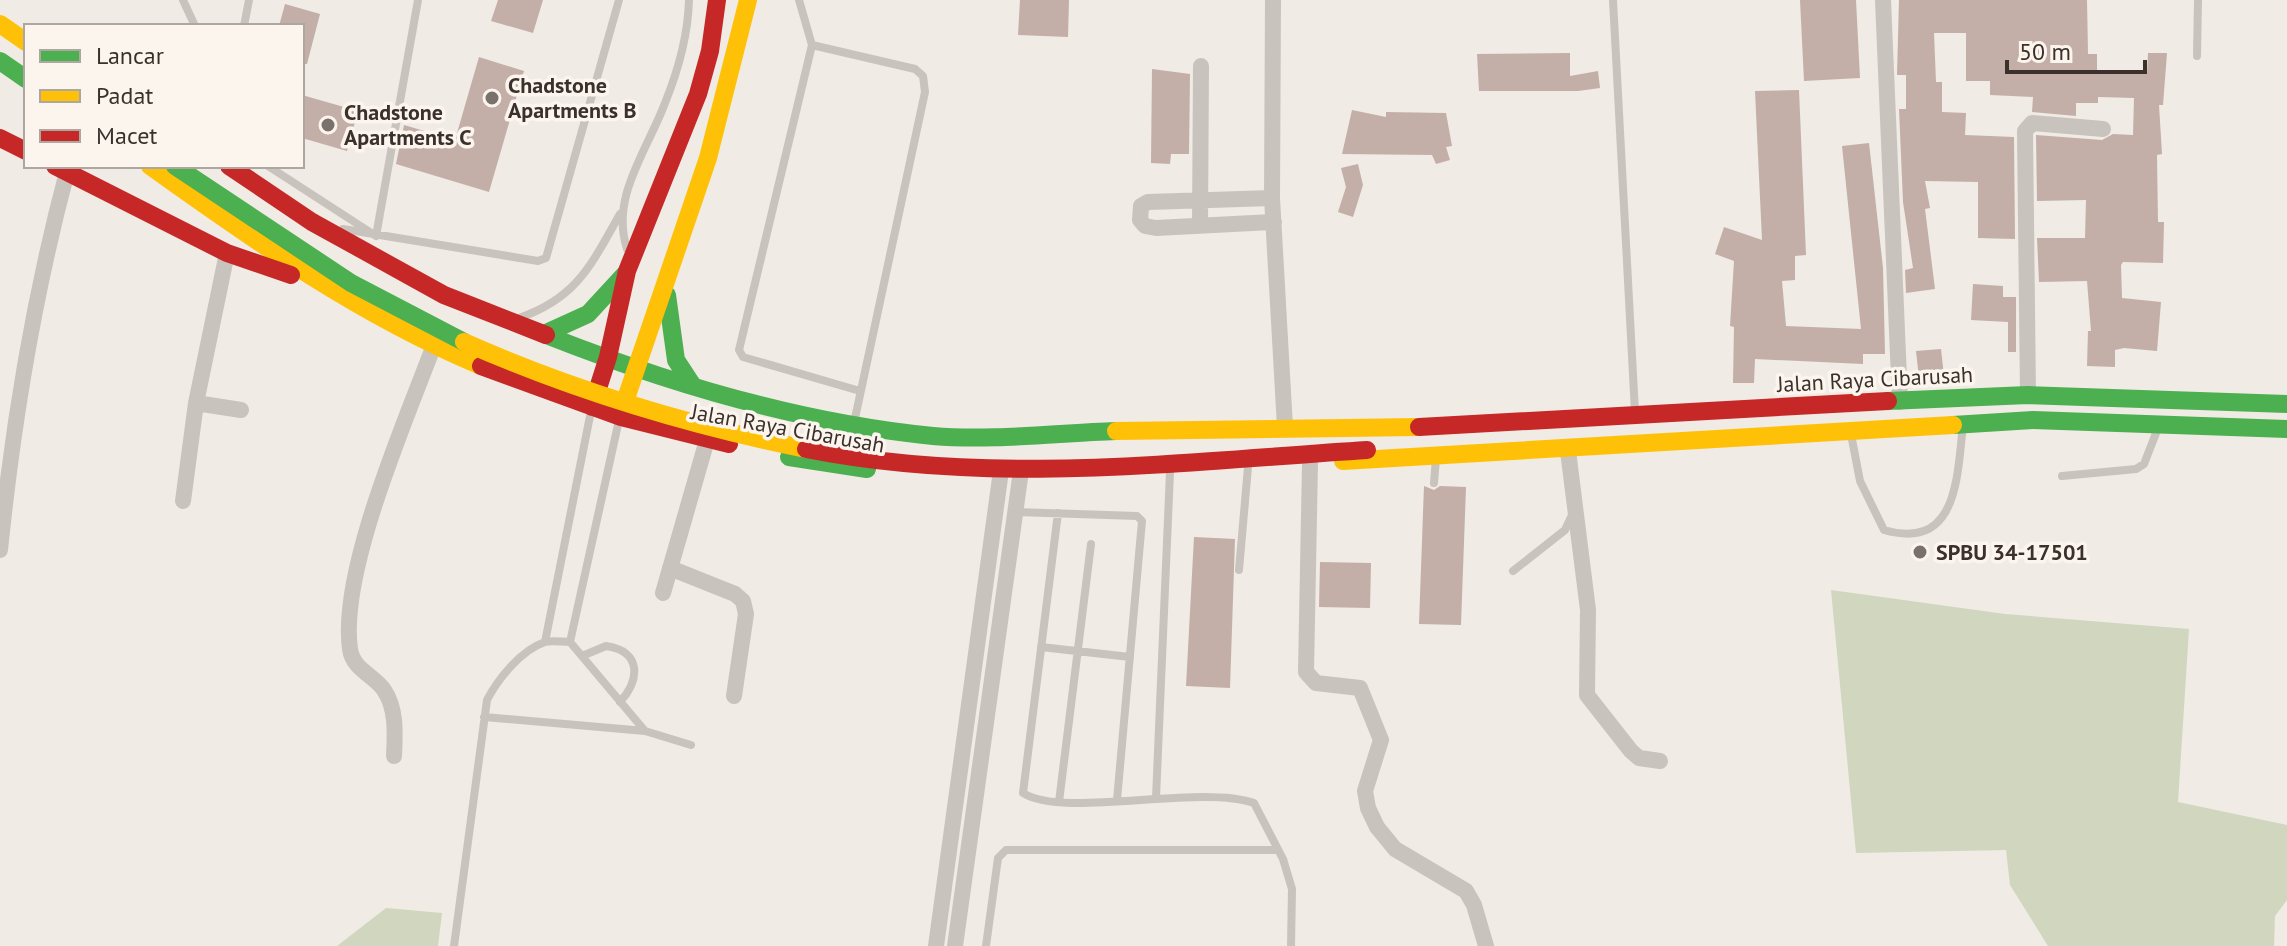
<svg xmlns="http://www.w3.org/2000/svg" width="2287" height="946" font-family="'PT Sans',sans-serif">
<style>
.green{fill:#d1d6bf}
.building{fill:#c3afa7}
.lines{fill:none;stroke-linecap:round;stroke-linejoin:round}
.lane{stroke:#c9c3be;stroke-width:8}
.street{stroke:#c9c3be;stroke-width:16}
.fast{stroke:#4caf50;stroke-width:18}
.slow{stroke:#ffc107;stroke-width:18}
.jam{stroke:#c62828;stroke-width:18}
.fast-bridge{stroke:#4caf50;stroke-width:18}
.slow-bridge{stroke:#ffc107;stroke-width:18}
.jam-bridge{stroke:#c62828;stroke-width:18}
.poi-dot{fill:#7a716c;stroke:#fbf5ee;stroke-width:3}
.labels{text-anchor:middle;stroke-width:7;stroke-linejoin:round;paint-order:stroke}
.poi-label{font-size:22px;font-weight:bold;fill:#3b302b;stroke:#fbf5ee;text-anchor:start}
.street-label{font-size:22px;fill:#3b302b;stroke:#fbf5ee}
</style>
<rect width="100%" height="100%" fill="#f0ebe5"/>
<path class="green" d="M1831,590L2005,614L2189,629L2178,802L2287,825V900L2275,916L2274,946H2048L2010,885L2006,850L1856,853Z
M386,908L442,913L438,946H337Z"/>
<path class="building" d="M498,0H543L533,33L491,21Z
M1020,0H1069L1068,37L1018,35Z
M1800,0H1856L1860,78L1804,81Z
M1899,0H2087L2088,54H2097V73L2147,74L2148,53H2167L2163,105H2159L2162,154L2157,155L2158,222H2164L2163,263L2123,262L2121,265L2122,298L2161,302L2157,351L2124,348L2115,350V367L2087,366L2088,331H2091L2087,281L2039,282L2037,238H2085L2086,200L2037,201L2036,135L2102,140L2113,134L2133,135L2134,98L2098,97V103H2076V116L2032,112L2033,97L1990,95V81H1966V33H1934L1936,82H1942V112L1966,113L1965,135L2014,137L2015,239L1978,238V182L1925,181L1930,208L1925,209L1935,289L1906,293L1905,270L1913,268L1903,202L1899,109H1906V75H1897Z
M285,4L320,14L307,64H302V26H279Z
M1570,53V76L1598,71L1600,88L1578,91H1479L1477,54Z
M479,57L524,71L489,192L396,164L404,125L455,140Z
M1152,69L1190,74L1189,154H1171L1170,164L1151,163Z
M1799,90L1806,255L1795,256V280L1782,281L1786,326L1861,329L1842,146L1869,143L1883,268L1885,354H1863V364L1755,359L1754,383H1733L1734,327L1730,326L1734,261L1715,254L1724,227L1762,240L1755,91Z
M302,95L358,111L347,151L302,138Z
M1352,110L1386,117V112L1446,113L1452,146L1446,147L1450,160L1436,164L1432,155L1342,154Z
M1358,164L1363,185L1353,217L1338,212L1346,187L1341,168Z
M1973,284L2003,286V297H2016V352H2008V322L1971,320Z
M1941,349L1944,376L1919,378L1916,351Z
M1424,486L1434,490L1440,486L1466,487L1461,625L1419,624Z
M1194,537L1235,539L1230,688L1186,686Z
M1320,562L1371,563L1370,608L1319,607Z"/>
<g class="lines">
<path class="lane" d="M183,0L195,26
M799,0L812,45L739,350L743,357L860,391
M1613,0L1635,412
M244,26L249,0
M812,45L915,69L923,76L925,92L854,423
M2197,56L2198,0
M268,166L376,236L418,0
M343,229L538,261L546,258L619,0
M627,249C610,197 647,151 665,103C678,71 688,35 689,0
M519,318C577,298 591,265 620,214
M1851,434L1860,481L1884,530C1958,551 1957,477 1963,425
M2062,476L2136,469L2144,464L2158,428
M1434,483L1436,458
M1015,512L1137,516L1142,521L1117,800
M1058,513L1023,793C1063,819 1199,784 1254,803L1283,859L1292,889L1291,946
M1239,570L1248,467
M1513,571L1565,530L1572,515
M545,642L591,411
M570,642L619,420
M1041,647L1130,657
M582,656L606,646C642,651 640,680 620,702
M484,717L645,731
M1156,798L1170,472
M1059,802L1091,544
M454,946L487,700C498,679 521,650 545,642C551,640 562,642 570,642L645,731L691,745
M986,946L998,858L1006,850H1278"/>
<path class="street" d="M1273,0L1272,198L1285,427
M1883,0L1900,402
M1272,198L1148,202L1141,206L1140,220L1145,226L1156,228L1274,222
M1200,225L1201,66
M2028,395L2025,131L2032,123L2103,129
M196,403L241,410
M1568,451L1588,610L1587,695L1631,751L1639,758L1660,761
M1310,463L1306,672L1316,683L1360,688L1381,740L1365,791L1368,808L1377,827L1395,849L1466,891L1474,905L1486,946
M183,501L196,403L227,253
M0,550C13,422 34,296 67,172
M670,568L735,594L743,601L746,614L734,696
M663,593L707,440
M394,756C395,735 397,709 384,690C374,675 353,670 350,649C339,572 406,420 434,345
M936,946L1000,478
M955,946L1020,478"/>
<path class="fast" d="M0,61L26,79
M667,295L676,360L693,386
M544,334L588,314L624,275
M546,335C670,384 800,423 933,436C991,441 1057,433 1116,431
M1888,401L2028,395L2287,404
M1953,425L2033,420L2287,429
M789,457L867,469"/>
<path class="slow" d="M0,24L26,42
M150,166C256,242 360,315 481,366
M620,416L708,158L748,0
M1116,431L1419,427
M1343,461L1953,425"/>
<path class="jam" d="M0,138L26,151
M55,166L227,253L291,275
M229,166L312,222L444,295L546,335
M481,366L621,417L729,444
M592,407L608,357L627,271L698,94L710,51L717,0
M1419,427L1888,401"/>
<path class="fast-bridge" d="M175,166L351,283L464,342"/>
<path class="slow-bridge" d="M464,342C575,391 687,425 806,449"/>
<path class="jam-bridge" d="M806,449C991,486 1180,462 1367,450"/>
</g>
<g class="poi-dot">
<circle cx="492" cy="98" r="8"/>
<circle cx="328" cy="125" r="8"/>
<circle cx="1920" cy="552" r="8"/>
</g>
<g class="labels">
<g class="poi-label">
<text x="508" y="93">Chadstone<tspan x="508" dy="25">Apartments B</tspan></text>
<text x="344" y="120">Chadstone<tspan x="344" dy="25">Apartments C</tspan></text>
<text x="1936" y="560">SPBU 34-17501</text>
</g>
<g class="street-label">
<text transform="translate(1875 379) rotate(-3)" y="8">Jalan Raya Cibarusah</text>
<text transform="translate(788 428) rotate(10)" y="8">Jalan Raya Cibarusah</text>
</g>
</g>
<rect x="24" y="24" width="280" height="144" fill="#fbf5ee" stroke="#aea6a0" stroke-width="2"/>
<rect x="40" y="50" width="40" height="12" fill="#4caf50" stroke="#aea6a0" stroke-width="2"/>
<text x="96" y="64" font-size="24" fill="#3b302b">Lancar</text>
<rect x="40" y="90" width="40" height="12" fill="#ffc107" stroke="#aea6a0" stroke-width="2"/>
<text x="96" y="104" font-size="24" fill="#3b302b">Padat</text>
<rect x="40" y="130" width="40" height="12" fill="#c62828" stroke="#aea6a0" stroke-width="2"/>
<text x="96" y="144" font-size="24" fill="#3b302b">Macet</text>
<path d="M2007 60v12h138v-12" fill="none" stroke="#3b302b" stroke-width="4"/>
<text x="2019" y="60" font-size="24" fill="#3b302b" stroke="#fbf5ee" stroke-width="6" paint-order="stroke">50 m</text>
</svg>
